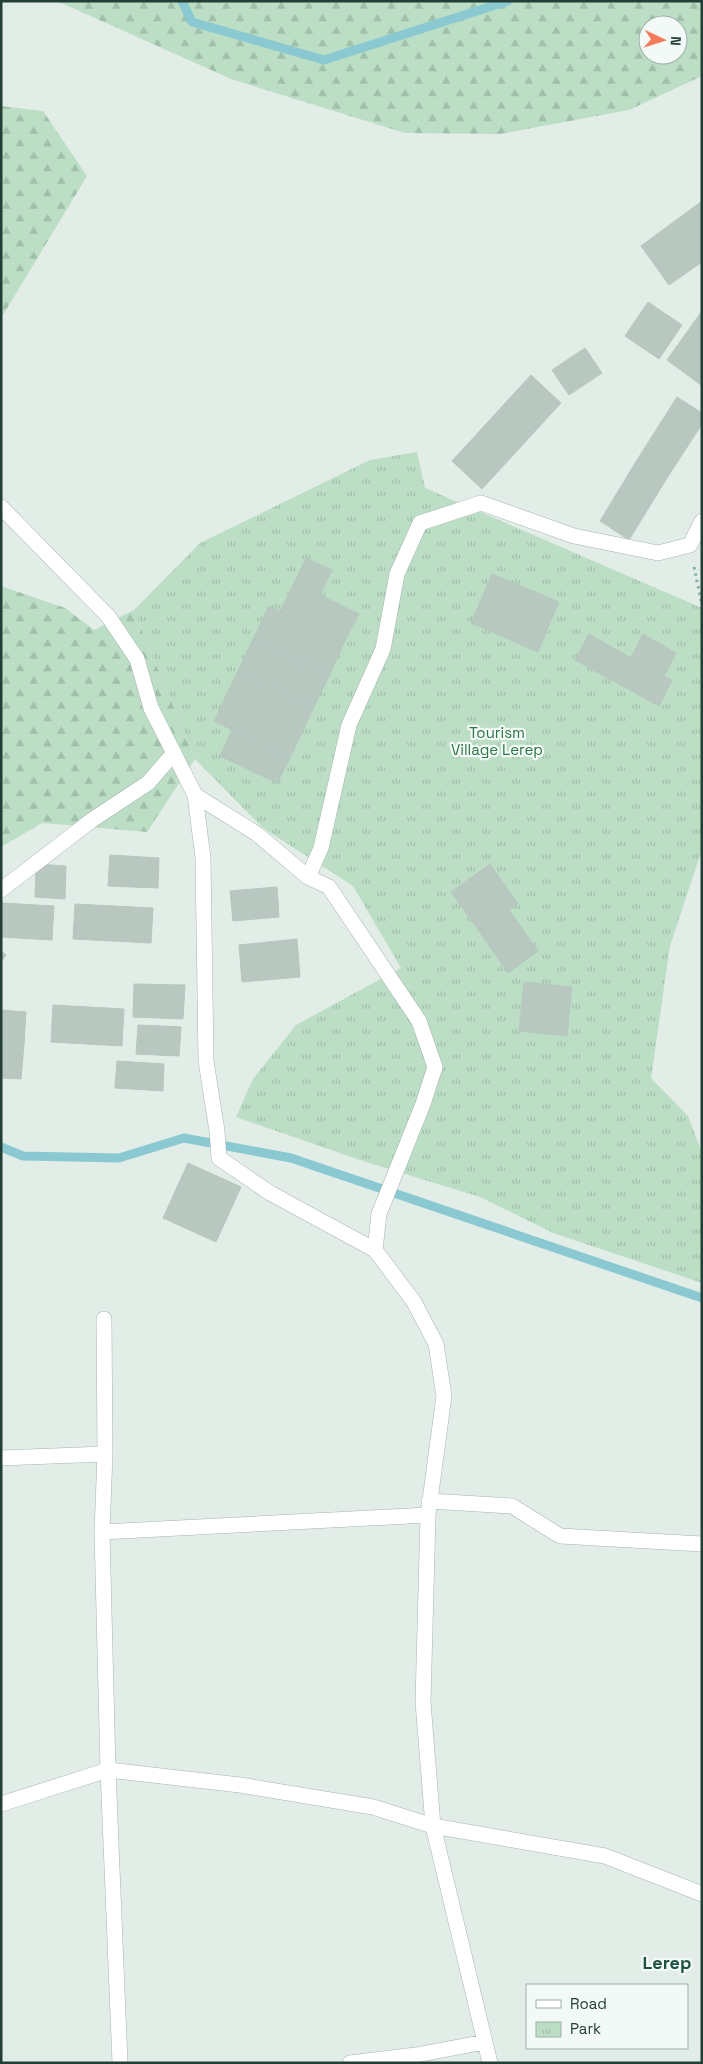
<svg xmlns="http://www.w3.org/2000/svg" width="703" height="2064" font-family="'Space Grotesk',sans-serif">
<style>
.forest{fill:url(#forest-firs);fill-rule:evenodd}
.park{fill:url(#park-tufts)}
.lines{fill:none;stroke-linecap:round;stroke-linejoin:round}
.stream{stroke:#8ac9d2;stroke-width:9}
.building{fill:#b8c8c1;stroke:#b5c7bf}
.street-casing{stroke:#a5b5af;stroke-width:16}
.path{stroke:#83b1a1;stroke-width:3;stroke-dasharray:2.5 4;stroke-linecap:butt}
.street{stroke:#fff;stroke-width:15}
.labels{text-anchor:middle;stroke-width:4.5;stroke-linejoin:round;paint-order:stroke}
.park-label{font-size:15px;fill:#2c7646;stroke:#f3f9f6}
.quarter-label{font-size:18px;font-weight:bold;fill:#1e5143;stroke:#f3f9f6}
</style>
<defs>
<pattern id="forest-firs" width="22" height="20" patternUnits="userSpaceOnUse" patternTransform="scale(1.25)"><rect width="22" height="20" fill="#bbdec4"/><path d="M5 1l3.5 6h-7zM16 11l3.5 6h-7z" fill="#a0c0a9"/></pattern>
<pattern id="park-tufts" width="24" height="20" patternUnits="userSpaceOnUse" patternTransform="scale(1.25)"><rect width="24" height="20" fill="#bbdec4"/><path d="M3 7l-1-3M5 7V3M7 7l1-3M15 17l-1-3M17 17v-4M19 17l1-3" fill="none" stroke="#a0c0a9"/></pattern>
</defs>
<rect width="100%" height="100%" fill="#e3ede8"/>
<path class="forest" d="M57,1H702V76L629,110L500,134L405,133L231,79ZM648,25H678V55H648Z
M1,106L43,111L87,176L3,315H1Z
M1,586L65,608L94,630L134,610L195,759L147,832L42,823L1,847Z"/>
<path class="park" d="M417,452L425,488L702,608V849L670,946L651,1078L688,1116L702,1153V1283L553,1233L480,1197L363,1161L236,1117L253,1079L296,1025L401,968L353,886L263,828L195,759L134,610L200,543L370,460Z"/>
<g class="lines">
<path class="stream" d="M182,1L192,22L324,60L508,1
M1,1147L23,1156L119,1158L184,1138L291,1158L702,1298"/>
</g>
<path class="building" d="M702,201V262L669,285L641,246Z
M648,302L682,325L659,359L625,336Z
M702,311V384L701,385L667,360Z
M585,348L602,373L569,395L552,370Z
M531,375L561,403L482,489L452,461Z
M677,397L702,413V424L667,478L637,460Z
M637,460L667,478L629,540L600,521Z
M306,558L332,570L320,595L359,614L344,643L280,612Z
M492,574L559,602L538,652L471,623Z
M269,606L344,643L329,676L253,639Z
M589,634L631,658L643,634L676,653L664,676L672,680L659,706L575,660Z
M253,639L329,676L314,707L238,671Z
M238,671L314,707L290,758L214,721Z
M232,730L290,758L277,783L220,756Z
M110,855L159,858L158,888L108,886Z
M36,864L66,866L65,899L35,897Z
M490,864L518,904L479,931L451,892Z
M277,887L279,917L233,921L230,891Z
M2,903L54,906L52,940L1,937Z
M75,904L153,908L151,943L73,939Z
M509,910L538,951L508,973L479,931Z
M297,939L300,977L242,982L239,945Z
M1,951L6,955L1,962Z
M524,982L572,987L567,1036L519,1031Z
M134,984L185,985L183,1019L133,1017Z
M53,1005L124,1009L122,1046L51,1042Z
M1,1010L26,1012L24,1044L1,1042Z
M138,1025L181,1027L179,1056L136,1054Z
M1,1042L24,1044L21,1079L1,1078Z
M117,1061L164,1064L163,1091L115,1088Z
M188,1163L241,1187L216,1242L163,1218Z"/>
<g class="lines">
<defs>
<path id="street" d="M1,507L108,616L137,659L151,708L195,795L257,834L308,877L329,887L419,1021L435,1067L423,1104L379,1214L375,1250L414,1302L436,1344L444,1396L428,1515L423,1702L433,1826L490,2063
M195,795L203,858L206,1061L217,1131L219,1158L270,1193L375,1250
M308,877L321,848L349,725L383,649L397,574L420,523L481,503L574,536L658,553L690,545L702,521
M1,890L92,820L148,783L174,753
M104,1319L105,1454L102,1532L108,1770L120,2063
M1,1458L105,1454
M429,1501L512,1506L560,1536L702,1544
M102,1532L428,1515
M1,1804L108,1770L240,1785L373,1807L433,1826L605,1856L702,1894
M350,2063L416,2055L485,2042"/>
</defs>
<use href="#street" class="street-casing"/>
<path class="path" d="M694,567L702,605"/>
<use href="#street" class="street"/>
</g>
<g class="labels">
<g class="park-label">
<text x="497" y="738">Tourism<tspan x="497" dy="17">Village Lerep</tspan></text>
</g>
<g class="quarter-label">
<text x="667" y="1969">Lerep</text>
</g>
</g>
<rect width="703" height="2064" fill="none" stroke="#223e36" stroke-width="5"/>
<rect x="526" y="1984" width="162" height="65" fill="#f3f9f6" stroke="#9faea9"/>
<rect x="536" y="2000" width="25" height="8" fill="#ffffff" stroke="#9faea9"/>
<text x="570" y="2009" font-size="15" fill="#223e36">Road</text>
<rect x="536" y="2022" width="25" height="15" fill="url(#park-tufts)" stroke="#9faea9"/>
<text x="570" y="2034" font-size="15" fill="#223e36">Park</text>
<g transform="translate(663 40) rotate(94)"><circle r="24" fill="#f3f9f6" stroke="#9faea9"/>
<path d="M0-4L9 19L0 12L-9 19Z" fill="#f37b5a"/>
<text y="-8" font-size="14" font-weight="bold" text-anchor="middle" fill="#223e36">N</text>
</g>
</svg>
